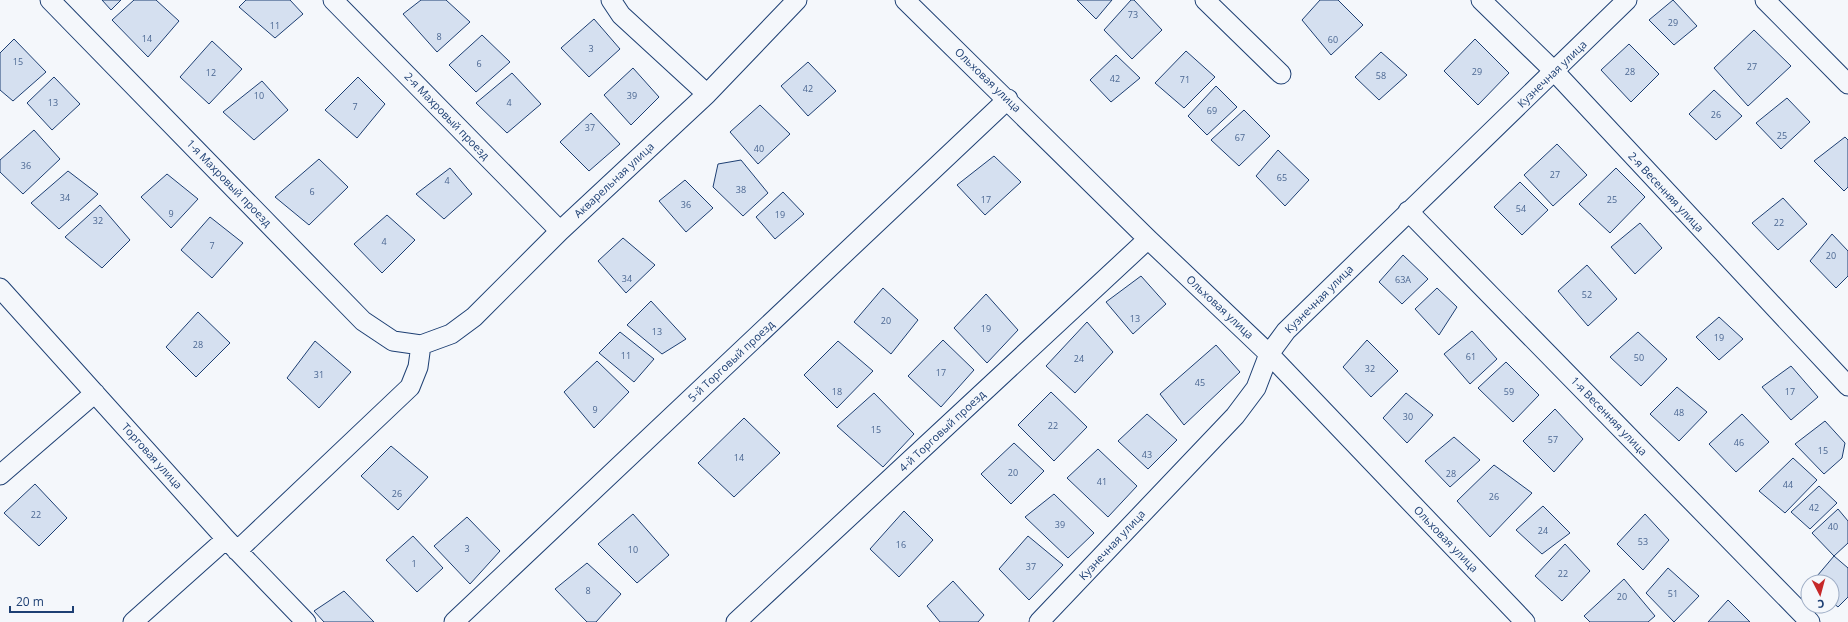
<svg xmlns="http://www.w3.org/2000/svg" width="1848" height="622" font-family="'Open Sans',sans-serif">
<style>
.building{fill:#d5e0f0;stroke:#1d3f73}
.lines{fill:none;stroke-linecap:round;stroke-linejoin:round}
.minor-casing{stroke:#1d3f73;stroke-width:21}
.minor{stroke:#f4f7fb;stroke-width:19}
.labels{text-anchor:middle;stroke-width:3;stroke-linejoin:round;paint-order:stroke}
.number-label{font-size:9px;fill:#4b6792}
.street-label{font-size:11px;fill:#1d3f73;stroke:#f4f7fb}
</style>
<rect width="100%" height="100%" fill="#f4f7fb"/>
<path class="building" d="M102,0H121L111,10Z
M134,0H156L179,21L148,57L112,20Z
M246,0H290L303,14L275,38L239,7Z
M421,0H446L470,22L437,52L403,14Z
M1077,0H1112L1096,19Z
M1131,0H1134L1162,30L1132,59L1104,30Z
M1320,0H1338L1363,25L1331,55L1302,20Z
M1673,0L1697,26L1674,45L1649,20Z
M594,19L620,49L589,77L561,48Z
M1754,30L1791,66L1748,106L1714,68Z
M482,35L510,62L476,92L449,65Z
M14,39L46,72L13,101L0,90V53Z
M1475,39L1509,73L1478,105L1444,71Z
M212,41L242,69L209,104L180,77Z
M1629,44L1659,74L1631,102L1601,70Z
M1186,51L1215,77L1184,108L1155,83Z
M1381,52L1407,75L1379,100L1355,77Z
M1116,55L1140,78L1111,102L1090,80Z
M808,62L836,91L808,116L781,86Z
M633,68L659,97L631,125L604,95Z
M512,73L541,104L507,133L476,103Z
M54,77L80,104L52,130L27,103Z
M358,77L385,104L357,138L325,110Z
M262,81L288,110L254,140L223,112Z
M1216,86L1237,107L1207,135L1188,116Z
M1714,90L1742,116L1716,140L1689,114Z
M1787,98L1810,122L1781,149L1756,123Z
M760,105L790,134L758,164L730,132Z
M1244,110L1270,136L1239,166L1211,140Z
M591,113L620,144L589,171L560,142Z
M34,130L60,159L23,194L0,172V160Z
M1845,137L1848,140V187L1844,191L1814,161Z
M1557,144L1587,175L1553,206L1524,175Z
M1278,150L1309,180L1285,206L1256,176Z
M994,156L1021,182L985,215L957,185Z
M319,159L348,187L309,225L275,197Z
M741,160L768,193L743,216L713,187L718,164Z
M450,168L472,194L444,219L416,194Z
M1616,168L1645,197L1610,233L1579,204Z
M68,171L98,194L59,229L31,203Z
M167,174L198,199L171,228L141,197Z
M685,180L713,208L686,232L659,201Z
M1520,182L1548,210L1522,235L1494,207Z
M783,192L804,214L775,239L756,217Z
M1783,198L1807,224L1778,250L1752,223Z
M100,205L130,240L102,268L65,237Z
M387,215L415,240L382,273L354,244Z
M210,217L243,243L212,278L181,250Z
M1640,223L1662,248L1635,274L1611,247Z
M1832,234L1848,251V276L1836,288L1810,261Z
M623,238L655,265L626,293L598,261Z
M1403,255L1428,279L1402,304L1379,282Z
M1587,265L1617,299L1588,326L1558,291Z
M1141,276L1166,304L1133,334L1106,302Z
M883,288L918,320L891,354L854,322Z
M1437,288L1457,307L1439,335L1415,309Z
M986,294L1018,330L987,363L954,328Z
M651,301L686,339L662,354L627,325Z
M198,312L230,343L196,377L166,347Z
M1719,317L1743,339L1719,360L1696,337Z
M1087,322L1113,352L1075,393L1046,366Z
M1472,331L1497,359L1470,384L1444,354Z
M620,332L654,359L634,382L599,353Z
M1638,332L1667,359L1641,386L1610,357Z
M943,340L974,370L941,407L908,376Z
M1367,340L1398,371L1371,397L1343,367Z
M315,341L351,372L319,408L287,378Z
M838,341L873,371L837,408L804,375Z
M1216,345L1240,372L1184,425L1160,394Z
M597,361L629,392L594,428L564,392Z
M1506,362L1539,395L1513,422L1478,388Z
M1791,366L1818,397L1791,420L1762,387Z
M1677,387L1707,412L1679,441L1650,414Z
M1051,392L1087,427L1054,461L1018,425Z
M874,393L914,434L883,467L837,426Z
M1406,393L1433,415L1407,443L1383,418Z
M1555,409L1583,439L1554,472L1523,441Z
M1147,414L1177,440L1148,469L1118,441Z
M1742,414L1769,442L1736,472L1709,444Z
M744,418L780,453L734,497L698,463Z
M1825,421L1845,443L1842,458L1824,474L1795,444Z
M1454,437L1480,460L1450,487L1425,461Z
M1014,443L1044,471L1011,504L981,474Z
M391,446L428,477L398,510L361,476Z
M1098,449L1137,486L1108,517L1067,478Z
M1793,458L1817,480L1785,513L1759,491Z
M1494,465L1532,493L1490,537L1457,501Z
M35,484L67,518L39,546L4,513Z
M1819,486L1837,503L1810,529L1791,512Z
M1054,494L1094,533L1068,558L1025,517Z
M1543,506L1570,533L1542,554L1516,530Z
M1838,509L1848,521V543L1834,556L1812,533Z
M904,511L933,540L899,577L870,549Z
M633,514L669,555L637,583L598,544Z
M1645,514L1669,540L1643,570L1617,544Z
M467,517L500,551L470,584L434,546Z
M413,536L443,568L417,592L386,560Z
M1028,536L1063,565L1029,600L999,569Z
M1565,544L1590,571L1562,601L1535,576Z
M1834,556L1848,568V597L1838,607L1832,602V582H1812Z
M587,563L621,594L596,622H587L555,589Z
M1668,568L1699,596L1674,622L1646,593Z
M1624,579L1655,616L1648,622H1590L1584,616Z
M953,581L984,615L978,622H940L927,606Z
M344,591L374,622H324L314,611Z
M1728,600L1750,622H1708Z"/>
<g class="lines">
<defs>
<path id="minor" d="M50,0L363,321L393,341L421,345L451,334L474,317L560,231L707,94L797,0
M333,0L560,231
M611,0L621,15L707,94
M905,0L1148,239L1269,354L1525,622
M1205,0L1281,74
M1481,0L1555,72L1848,386
M1765,0L1848,84
M1408,211L1810,622
M0,288L226,539L306,622
M0,475L95,393
M237,551L410,387L418,367L421,345
M133,622L226,539
M454,622L1008,99
M736,622L1148,239
M1039,622L1235,416L1256,388L1269,354L1286,331L1627,0"/>
</defs>
<use href="#minor" class="minor-casing"/>
<use href="#minor" class="minor"/>
</g>
<g class="labels">
<g class="number-label">
<text x="1133" y="18">73</text>
<text x="1673" y="26">29</text>
<text x="275" y="29">11</text>
<text x="439" y="40">8</text>
<text x="147" y="42">14</text>
<text x="1333" y="43">60</text>
<text x="591" y="52">3</text>
<text x="18" y="65">15</text>
<text x="479" y="67">6</text>
<text x="1752" y="70">27</text>
<text x="1477" y="75">29</text>
<text x="1630" y="75">28</text>
<text x="211" y="76">12</text>
<text x="1381" y="79">58</text>
<text x="1115" y="82">42</text>
<text x="1185" y="83">71</text>
<text x="808" y="92">42</text>
<text x="259" y="99">10</text>
<text x="632" y="99">39</text>
<text x="53" y="106">13</text>
<text x="509" y="106">4</text>
<text x="355" y="110">7</text>
<text x="1212" y="114">69</text>
<text x="1716" y="118">26</text>
<text x="590" y="131">37</text>
<text x="1782" y="139">25</text>
<text x="1240" y="141">67</text>
<text x="759" y="152">40</text>
<text x="26" y="169">36</text>
<text x="1555" y="178">27</text>
<text x="1282" y="181">65</text>
<text x="447" y="184">4</text>
<text x="741" y="193">38</text>
<text x="312" y="195">6</text>
<text x="65" y="201">34</text>
<text x="986" y="203">17</text>
<text x="1612" y="203">25</text>
<text x="686" y="208">36</text>
<text x="1521" y="212">54</text>
<text x="171" y="217">9</text>
<text x="780" y="218">19</text>
<text x="98" y="224">32</text>
<text x="1779" y="226">22</text>
<text x="384" y="245">4</text>
<text x="212" y="249">7</text>
<text x="1831" y="259">20</text>
<text x="627" y="282">34</text>
<text x="1403" y="283">63А</text>
<text x="1587" y="298">52</text>
<text x="1135" y="322">13</text>
<text x="886" y="324">20</text>
<text x="986" y="332">19</text>
<text x="657" y="335">13</text>
<text x="1719" y="341">19</text>
<text x="198" y="348">28</text>
<text x="626" y="359">11</text>
<text x="1471" y="360">61</text>
<text x="1639" y="361">50</text>
<text x="1079" y="362">24</text>
<text x="1370" y="372">32</text>
<text x="941" y="376">17</text>
<text x="319" y="378">31</text>
<text x="1200" y="386">45</text>
<text x="837" y="395">18</text>
<text x="1509" y="395">59</text>
<text x="1790" y="395">17</text>
<text x="595" y="413">9</text>
<text x="1679" y="416">48</text>
<text x="1408" y="420">30</text>
<text x="1053" y="429">22</text>
<text x="876" y="433">15</text>
<text x="1553" y="443">57</text>
<text x="1739" y="446">46</text>
<text x="1823" y="454">15</text>
<text x="1147" y="458">43</text>
<text x="739" y="461">14</text>
<text x="1013" y="476">20</text>
<text x="1451" y="477">28</text>
<text x="1102" y="485">41</text>
<text x="1788" y="488">44</text>
<text x="397" y="497">26</text>
<text x="1494" y="500">26</text>
<text x="1814" y="511">42</text>
<text x="36" y="518">22</text>
<text x="1060" y="528">39</text>
<text x="1833" y="530">40</text>
<text x="1543" y="534">24</text>
<text x="1643" y="545">53</text>
<text x="901" y="548">16</text>
<text x="467" y="552">3</text>
<text x="633" y="553">10</text>
<text x="414" y="567">1</text>
<text x="1031" y="570">37</text>
<text x="1563" y="577">22</text>
<text x="588" y="594">8</text>
<text x="1673" y="597">51</text>
<text x="1622" y="600">20</text>
</g>
<g class="street-label">
<text transform="translate(1552 74) rotate(-44)" y="4">Кузнечная улица</text>
<text transform="translate(988 80) rotate(44)" y="4">Ольховая улица</text>
<text transform="translate(447 116) rotate(46)" y="4">2-я Махровый проезд</text>
<text transform="translate(614 180) rotate(-43)" y="4">Акварельная улица</text>
<text transform="translate(229 183) rotate(46)" y="4">1-я Махровый проезд</text>
<text transform="translate(1666 192) rotate(47)" y="4">2-я Весенняя улица</text>
<text transform="translate(1319 299) rotate(-45)" y="4">Кузнечная улица</text>
<text transform="translate(1220 307) rotate(43)" y="4">Ольховая улица</text>
<text transform="translate(731 361) rotate(-43)" y="4">5-й Торговый проезд</text>
<text transform="translate(1609 416) rotate(46)" y="4">1-я Весенняя улица</text>
<text transform="translate(942 431) rotate(-43)" y="4">4-й Торговый проезд</text>
<text transform="translate(152 456) rotate(48)" y="4">Торговая улица</text>
<text transform="translate(1446 539) rotate(46)" y="4">Ольховая улица</text>
<text transform="translate(1112 545) rotate(-47)" y="4">Кузнечная улица</text>
</g>
</g>
<g transform="translate(1820 594) rotate(174)"><circle r="19" fill="#f4f7fb" stroke="#9eadc5"/>
<path d="M0-3L7 15L0 10L-7 15Z" fill="#c62828"/>
<text y="-6" font-size="11" font-weight="bold" text-anchor="middle" fill="#1d3f73">С</text>
</g>
<path d="M10 606v6h63v-6" fill="none" stroke="#1d3f73" stroke-width="2"/>
<text x="16" y="606" font-size="12" fill="#1d3f73" stroke="#f4f7fb" stroke-width="3" paint-order="stroke">20 m</text>
</svg>
